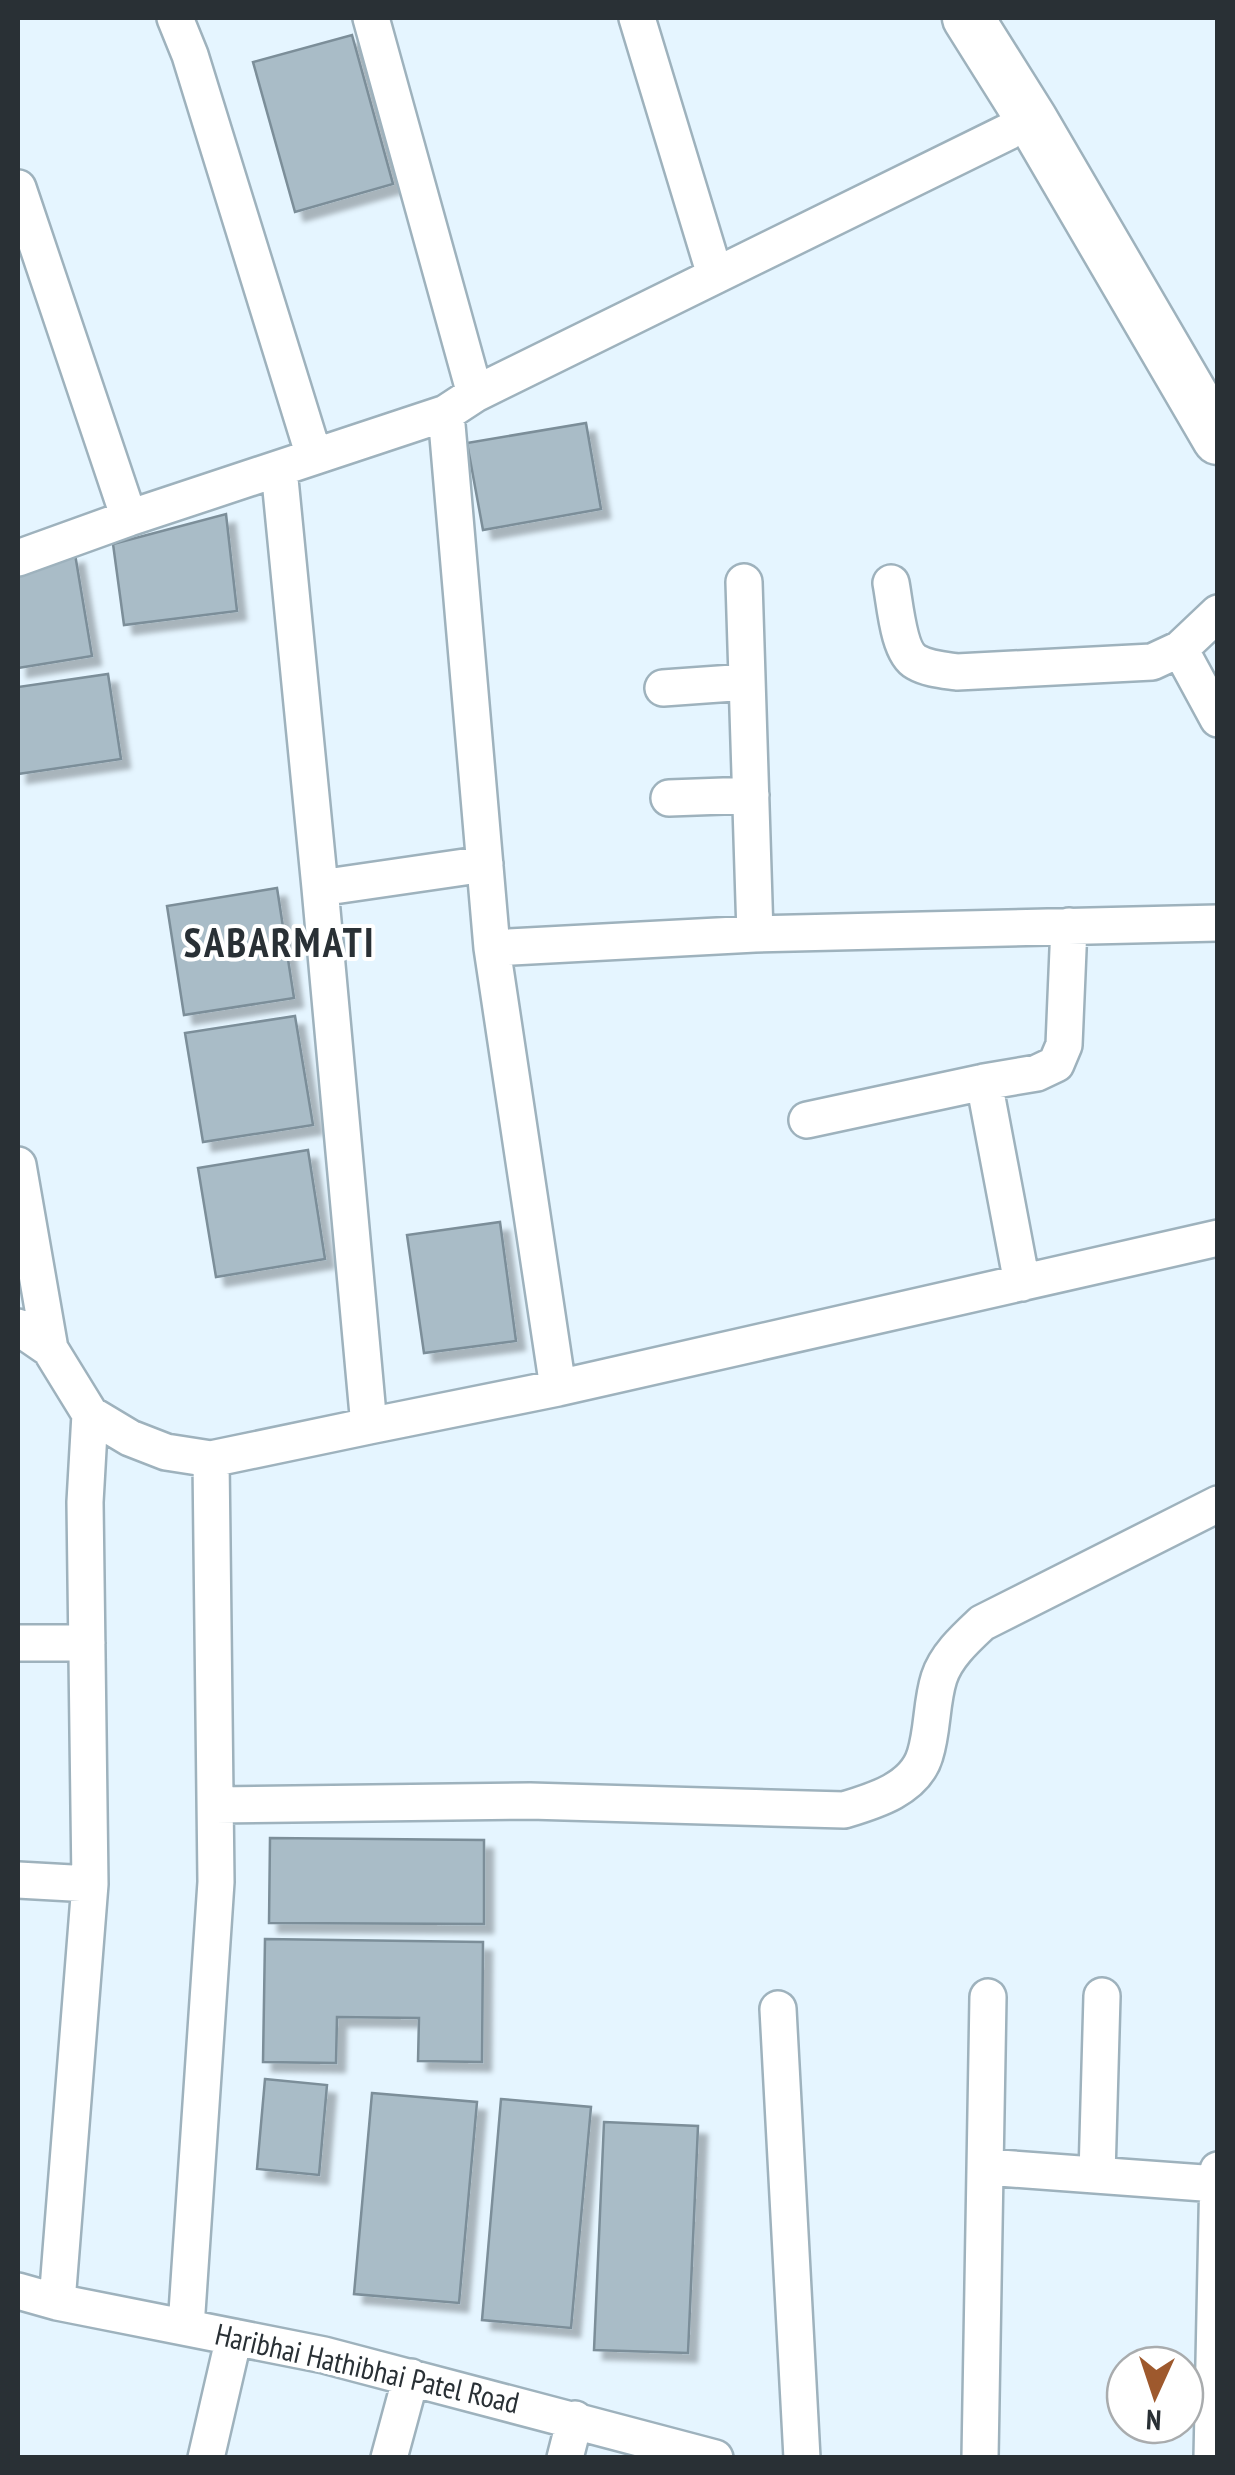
<svg xmlns="http://www.w3.org/2000/svg" width="1235" height="2475" font-family="'PT Sans Narrow',sans-serif">
<style>
.building{fill:#a9bcc7;stroke:#7b8e99;stroke-width:2.5;filter:url(#shadow)}
.lines{fill:none;stroke-linecap:round;stroke-linejoin:round}
.minor-casing{stroke:#9eb2bd;stroke-width:40}
.secondary-casing{stroke:#9eb2bd;stroke-width:55}
.minor{stroke:#fff;stroke-width:35}
.secondary{stroke:#fff;stroke-width:50}
.labels{text-anchor:middle;stroke-width:8;stroke-linejoin:round;paint-order:stroke}
.street-label{font-size:30px;fill:#293035;stroke:#fff}
.district-label{font-size:40px;font-weight:bold;letter-spacing:2.5px;fill:#293035;stroke:#fff}
</style>
<defs>
<filter id="shadow"><feDropShadow dx="9" dy="9" stdDeviation="2.5" flood-color="#0004"/></filter>
</defs>
<rect width="100%" height="100%" fill="#e5f5ff"/>
<path class="building" d="M352,35L393,184L295,212L253,62Z
M586,423L601,509L483,530L467,443Z
M226,514L237,611L124,625L113,544Z
M75,554L92,656L18,668V571Z
M108,674L121,759L18,774V687Z
M277,888L294,998L184,1015L167,906Z
M295,1016L313,1125L203,1142L185,1033Z
M308,1150L325,1259L216,1277L198,1168Z
M500,1222L516,1341L424,1353L407,1235Z
M270,1838L484,1840V1924L269,1923Z
M265,1939L483,1942L482,2062L418,2061L419,2018L337,2017L336,2063L263,2062Z
M265,2079L327,2085L319,2175L257,2169Z
M372,2093L477,2102L459,2303L354,2294Z
M501,2099L591,2107L571,2328L482,2320Z
M604,2122L698,2126L688,2353L594,2350Z"/>
<g class="lines">
<defs>
<path id="minor" d="M175,18L190,55L314,456
M371,18L475,394
M637,18L715,275
M18,188L129,518
M446,413L492,948L558,1388
M18,558L129,518L446,413L475,394L1032,120
M744,582L755,934
M891,583C895,603 898,652 916,662C928,669 943,670 957,672L1152,662L1180,649L1218,613
M1180,649L1218,719
M663,688L747,682
M669,798L751,795
M320,888L485,864
M492,948L755,934L1218,923
M984,1082L1022,1283
M807,1120L984,1082L1037,1073L1056,1064L1064,1045L1069,926
M18,1165L50,1349
M18,1327L50,1349L90,1414L130,1438L166,1452L211,1459L216,1882L186,2327
M369,1426L558,1388L1218,1238
M211,1459L369,1426L320,888L279,469
M18,1643H87
M216,1805L530,1801L844,1810C874,1801 915,1789 925,1755C933,1730 931,1703 939,1678C946,1656 966,1638 982,1623L1218,1504
M18,1880L90,1884L57,2302
M90,1884L85,1502L90,1414
M778,2009L802,2458
M986,2167L1217,2184
M1097,2175L1102,1996
M18,2291L57,2302L324,2355L715,2458
M206,2458L234,2337
M389,2458L411,2377
M565,2458L575,2419
M980,2458L988,1997
M1212,2458L1218,2170"/>
<path id="secondary" d="M968,18L1032,120L1218,439"/>
</defs>
<use href="#minor" class="minor-casing"/>
<use href="#secondary" class="secondary-casing"/>
<use href="#minor" class="minor"/>
<use href="#secondary" class="secondary"/>
</g>
<g class="labels">
<g class="street-label">
<text transform="translate(367 2369) rotate(13)" y="10">Haribhai Hathibhai Patel Road</text>
</g>
<g class="district-label">
<text x="280" y="957">SABARMATI</text>
</g>
</g>
<rect width="1235" height="2475" fill="none" stroke="#293035" stroke-width="40"/>
<g transform="translate(1155 2395) rotate(183)"><circle r="48" fill="#ffffff" stroke="#a9acae" stroke-width="2.5"/>
<path d="M0-8L18 38L0 25L-18 38Z" fill="#9e592d"/>
<text y="-15" font-size="28" font-weight="bold" text-anchor="middle" fill="#293035">N</text>
</g>
</svg>
